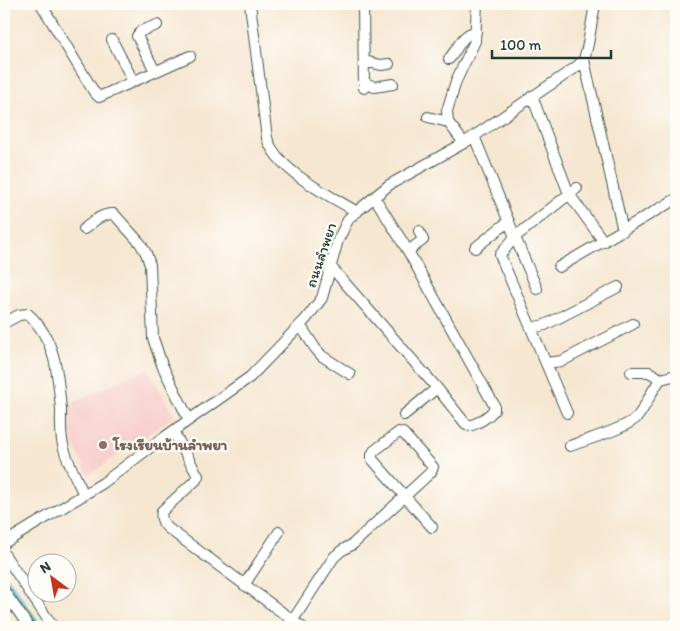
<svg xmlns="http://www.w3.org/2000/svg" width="680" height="631" font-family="Itim,'Playpen Sans Thai',sans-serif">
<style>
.built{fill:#f7d0ce}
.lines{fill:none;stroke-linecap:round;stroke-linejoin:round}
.canal{stroke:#42adc1;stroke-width:9}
.minor-casing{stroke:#3f564c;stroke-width:12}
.minor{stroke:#fff;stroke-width:10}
.education-dot{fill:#8d6e63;stroke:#fdfcf7;stroke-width:2}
.labels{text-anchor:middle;stroke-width:4.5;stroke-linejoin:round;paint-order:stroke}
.street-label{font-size:15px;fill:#1f3d34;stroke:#fdfcf7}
.education-label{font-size:15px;font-weight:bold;fill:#785e54;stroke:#fdfcf7;text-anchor:start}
</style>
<rect width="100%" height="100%" fill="#fdfcf7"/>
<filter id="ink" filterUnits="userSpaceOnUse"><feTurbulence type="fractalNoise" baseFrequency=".02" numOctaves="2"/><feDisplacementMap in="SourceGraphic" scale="10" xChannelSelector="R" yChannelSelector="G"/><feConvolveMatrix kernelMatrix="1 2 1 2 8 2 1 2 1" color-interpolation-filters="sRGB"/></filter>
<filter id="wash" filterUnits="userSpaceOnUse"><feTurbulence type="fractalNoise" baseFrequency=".0096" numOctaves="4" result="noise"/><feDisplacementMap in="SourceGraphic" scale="20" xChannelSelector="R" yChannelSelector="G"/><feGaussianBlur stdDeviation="1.12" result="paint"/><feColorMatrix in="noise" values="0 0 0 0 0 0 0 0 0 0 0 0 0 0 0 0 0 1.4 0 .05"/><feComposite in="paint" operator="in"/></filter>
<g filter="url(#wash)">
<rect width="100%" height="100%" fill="#f6e7d1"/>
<path class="built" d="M147,368L175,416L88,475L58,410Z"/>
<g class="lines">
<path class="canal" d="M4,579L37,627"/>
</g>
</g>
<g filter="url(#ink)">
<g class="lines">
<defs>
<path id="minor" d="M41,4L94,92L99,97L190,56
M250,4L267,138C278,172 328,194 357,212
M363,4L364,88
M112,40L133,81
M449,59C458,49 462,33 476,32
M584,60L623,231
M364,61L381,65L389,64
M155,71L137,36L141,31L157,25
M364,82L374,87L393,84
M532,96L569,194L604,242
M428,117L448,122
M474,136L515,237L500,255L567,413
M464,143L448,122L447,111L456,81L475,41L477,4
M84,229C93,222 102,213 114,214L140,243L146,253L150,265L153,338L162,365L189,420
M475,248L509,221
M408,251L423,240L419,231
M331,267L437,388L465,423L470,426C478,423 488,417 494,410V405L408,251L375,198
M559,267L676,199
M537,289L515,237L577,188
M4,323L19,315L28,314C56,339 58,375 61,410C61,422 60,434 63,445C67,462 77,479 84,495
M300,325L315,348L322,356L350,374
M531,328L545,325L618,287
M546,363L562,361L633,324
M661,379L676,375
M404,415L437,388
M173,431L198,476L196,480L162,511C160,519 163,524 169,529L302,627
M570,446C585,440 629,428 638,416C647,405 651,390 661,379L649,372H631
M4,543L103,483L152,446L250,377L306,319L322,298L338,240L349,218L389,185L464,143L575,68L584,60L588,44L595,4
M4,554L53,627
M244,585L279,532
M4,591L29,627
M293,620L334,557L341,551L353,544L431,472L433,467L403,433L399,432L374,451L372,455V459L432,527"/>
</defs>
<use href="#minor" class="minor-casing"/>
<use href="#minor" class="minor"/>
</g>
</g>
<circle class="education-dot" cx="103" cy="445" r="5"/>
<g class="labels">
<g class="street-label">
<text transform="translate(321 255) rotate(-71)" y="5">ถนนลำพยา</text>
</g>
<g class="education-label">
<text x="113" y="450">โรงเรียนบ้านลำพยา</text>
</g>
</g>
<rect width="680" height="631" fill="none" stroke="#fdfcf7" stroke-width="20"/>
<g transform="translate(52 578) rotate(328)"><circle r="24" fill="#fdfcf7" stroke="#a4b0a9"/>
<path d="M0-4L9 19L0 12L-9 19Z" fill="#c8321e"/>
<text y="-8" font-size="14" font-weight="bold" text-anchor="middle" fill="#1f3d34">N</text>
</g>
<path d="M492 50v8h119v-8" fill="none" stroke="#1f3d34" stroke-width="2.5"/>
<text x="500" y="50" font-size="15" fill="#1f3d34" stroke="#fdfcf7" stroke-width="4" paint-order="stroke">100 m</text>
</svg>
